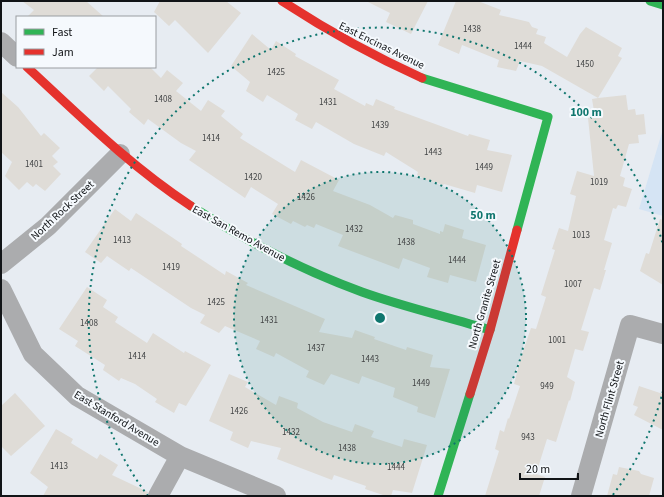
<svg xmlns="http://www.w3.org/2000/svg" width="664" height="497" font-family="'Source Sans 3',sans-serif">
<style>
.green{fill:#d5e4f4}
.building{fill:#dfdcd7}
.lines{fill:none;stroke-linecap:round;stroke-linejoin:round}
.street{stroke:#abacae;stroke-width:20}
.fast{stroke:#30b455;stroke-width:9}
.jam{stroke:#e5322d;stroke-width:9}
.ring{fill:none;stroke:#0f766e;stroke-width:2;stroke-dasharray:2 4}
.labels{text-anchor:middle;stroke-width:4;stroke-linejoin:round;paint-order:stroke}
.number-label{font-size:9px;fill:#444647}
.street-label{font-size:11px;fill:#111417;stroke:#f5f9fd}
.centre{fill:#0f766e;stroke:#f5f9fd;stroke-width:2}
.ring-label{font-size:12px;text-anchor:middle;font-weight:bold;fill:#0f766e;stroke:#f5f9fd;stroke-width:4;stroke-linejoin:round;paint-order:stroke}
</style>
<rect width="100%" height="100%" fill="#e7ecf2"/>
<path class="green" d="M663,129V216L639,209Z"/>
<path class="building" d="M22,1H86L104,17H27L34,10Z
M160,1H226L241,13L208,53L175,20L169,26L154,12Z
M366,1H428L411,34L386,22L390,13Z
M456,1H478L501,10L499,15L529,22L532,27L538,29L536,34L546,37L544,43L567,57L580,34L586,27L622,48L618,56L622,58L598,98L626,95L628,110L635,109L636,115L644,114L646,134L638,135L639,143L629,144L620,176L625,178L623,186L632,189L626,207L618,205L616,209L613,208L604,240L612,243L604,270H606L600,290L594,288L581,330L589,332L583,351L575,349L567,377L575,382L570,401L569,400L556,442L547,439L536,474L545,477L539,496H485L499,451L495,449L500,430L504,432L508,418L509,419L520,386L514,384L521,357L531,328L536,329L546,297L541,295L555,250L552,249L559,228L568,231L576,196L570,194L577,171L594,176L588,118L595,117L592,99L598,98L542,66L520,61L516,71L497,67L499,60L462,45L459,54L438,45Z
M252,34L271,50L276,41L296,54L295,56L339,80L334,89L365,106L366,103L373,106L376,99L395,107L394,109L468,136L469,134L490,140L487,150L512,155L502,192L477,185L475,193L444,184L443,185L424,179L417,175L418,172L386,152L384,156L354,144L316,122L312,129L295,120L298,114L267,95L263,102L246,91L250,82L231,66Z
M98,67H150L161,78L167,70L183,83L176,91L201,111L208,100L225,111L221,116L243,134L240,138L295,172L301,160L339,180L333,191L370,205L393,218L395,215L413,220V224L440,234V231L443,232L445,224L464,230L462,238L486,245L476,282L450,275L448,283L427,277L430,268L403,258L399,269L338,246L343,235L316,224L314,228L307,225L305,227L293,221L291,224L272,214L278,204L251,187L245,198L189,160L196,151L181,143L148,119L144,125L129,112L131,109L108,86L104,91L89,76Z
M1,92L18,107L41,136L44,133L60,148L52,156L58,162L53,166L61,174L45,191L36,184L33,187L27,182L19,190L5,176L12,162L1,152Z
M115,209L131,221L136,213L182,244L181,246L225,275L226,271L248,283L246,285L325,319L319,332L352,338L355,330L375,337L374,339L406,350L407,347L433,355L430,367L450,369L435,418L417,412L418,407L393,397L395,388L362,376L359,384L331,374L324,385L306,377L309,371L276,353L274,357L256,349L260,341L225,326L219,333L200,323L205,315L191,308L131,268L129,271L107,256L101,263L85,252Z
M660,219L663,220V285L640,271L646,253L649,254Z
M87,287L107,300L103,307L118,317L115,322L147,343L153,333L184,353L185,351L211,365L186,406L179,403L174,413L155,402L157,399L135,384L121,378L119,381L103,370L105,365L75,346L78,341L59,329Z
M229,374L248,382L245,387L276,405L279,396L298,403L297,408L323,422L352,432L355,424L374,431L371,437L402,447L404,439L427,445L412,493L393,490L391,496H386L365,489L366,486L334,475L332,480L277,459L281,448L251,441L248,448L230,440L233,432L209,421Z
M639,386L663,394V430L634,415L638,407L633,405Z
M15,393L45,426L11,456L1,446V406Z
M56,429L73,439L71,443L97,459L100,454L118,465L112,475L148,492L147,496H43L48,487L30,473Z
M619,467L639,471L641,474L654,478L649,496H607L613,474L617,475Z"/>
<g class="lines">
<path class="street" d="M1,42L17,57
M1,264L48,226L120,154
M1,289L33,354L77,396L180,456L276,496
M158,496L180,456
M581,496L630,325L663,334"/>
<path class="fast" d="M650,1L663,5
M422,78L548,117L517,230
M191,206C244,240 302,270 362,292C404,307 448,317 490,330
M438,496L470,394"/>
<path class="jam" d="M282,1C328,31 371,55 422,78
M27,67C80,116 130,166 191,206
M470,394L490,330L517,230"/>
</g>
<circle cx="380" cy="318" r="146" fill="#0f766e" fill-opacity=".12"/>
<g class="ring">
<circle cx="380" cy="318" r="146"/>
<path d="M663 391A292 292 0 0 1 612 496M148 496A292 292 0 1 1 663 245"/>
</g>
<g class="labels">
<g class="number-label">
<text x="472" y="32">1438</text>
<text x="523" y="49">1444</text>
<text x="585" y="67">1450</text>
<text x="276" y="75">1425</text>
<text x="163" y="102">1408</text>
<text x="328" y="105">1431</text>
<text x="380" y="128">1439</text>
<text x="211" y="141">1414</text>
<text x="433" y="155">1443</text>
<text x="34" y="167">1401</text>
<text x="484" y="170">1449</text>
<text x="253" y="180">1420</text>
<text x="599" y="185">1019</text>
<text x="306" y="200">1426</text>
<text x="354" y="232">1432</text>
<text x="581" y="238">1013</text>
<text x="122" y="243">1413</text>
<text x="406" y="245">1438</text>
<text x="457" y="263">1444</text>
<text x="171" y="270">1419</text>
<text x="573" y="287">1007</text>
<text x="216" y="305">1425</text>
<text x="269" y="323">1431</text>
<text x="89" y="326">1408</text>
<text x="557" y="343">1001</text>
<text x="316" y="351">1437</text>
<text x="137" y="359">1414</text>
<text x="370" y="362">1443</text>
<text x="421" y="386">1449</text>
<text x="547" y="389">949</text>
<text x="239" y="414">1426</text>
<text x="291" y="435">1432</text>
<text x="528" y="440">943</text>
<text x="347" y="451">1438</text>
<text x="59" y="469">1413</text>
<text x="396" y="470">1444</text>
</g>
<g class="street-label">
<text transform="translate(382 45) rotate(26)" y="4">East Encinas Avenue</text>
<text transform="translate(62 210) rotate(-43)" y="4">North Rock Street</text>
<text transform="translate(239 233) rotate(29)" y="4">East San Remo Avenue</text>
<text transform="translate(484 304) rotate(-74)" y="4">North Granite Street</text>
<text transform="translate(609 399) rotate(-74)" y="4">North Flint Street</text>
<text transform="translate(117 418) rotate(31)" y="4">East Stanford Avenue</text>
</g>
</g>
<circle cx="380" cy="318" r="6" class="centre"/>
<g class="ring-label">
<text x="586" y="116">100 m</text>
<text x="483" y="219">50 m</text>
</g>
<rect width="664" height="497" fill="none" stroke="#111417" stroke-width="4"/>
<rect x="16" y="16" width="140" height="52" fill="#f5f9fd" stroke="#9a9da1"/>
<rect x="24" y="29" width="20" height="6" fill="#30b455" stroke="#9a9da1"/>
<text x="52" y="36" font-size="12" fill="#111417">Fast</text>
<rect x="24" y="49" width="20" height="6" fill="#e5322d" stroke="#9a9da1"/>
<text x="52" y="56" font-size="12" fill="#111417">Jam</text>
<path d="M520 473v6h58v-6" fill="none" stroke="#111417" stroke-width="2"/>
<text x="526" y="473" font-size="12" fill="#111417" stroke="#f5f9fd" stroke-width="3" paint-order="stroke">20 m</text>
</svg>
